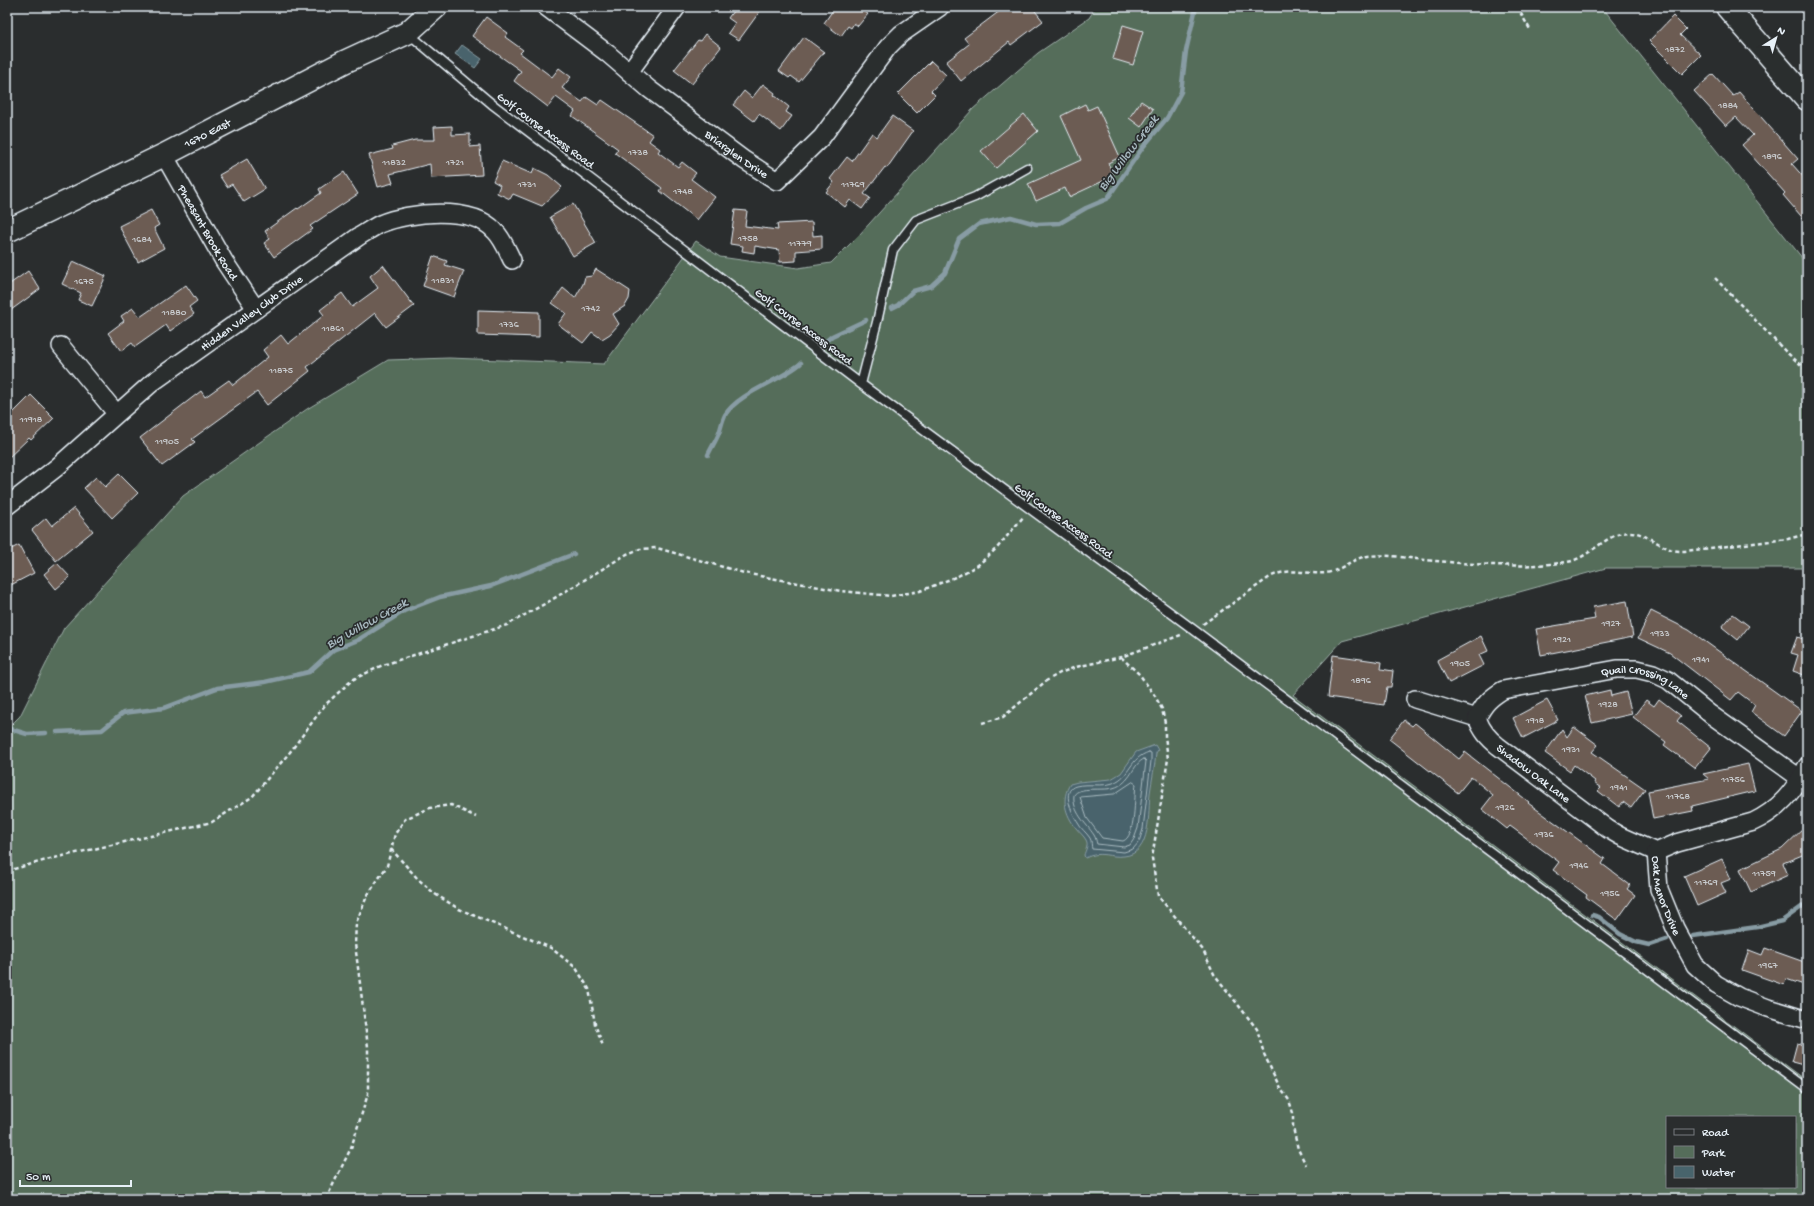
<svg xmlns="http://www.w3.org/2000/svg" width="1814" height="1206" font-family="'Gochi Hand',sans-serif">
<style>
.green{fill:#556d5a;stroke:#9eafa9;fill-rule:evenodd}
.water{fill:#48646c;stroke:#889ca4}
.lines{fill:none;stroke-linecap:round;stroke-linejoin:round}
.shore{stroke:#a8b9c0;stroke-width:1}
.stream{stroke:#889ca4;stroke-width:4.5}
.building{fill:#6c5b53;stroke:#e8f1f8}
.lane-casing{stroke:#e8f1f8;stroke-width:11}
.street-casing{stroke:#e8f1f8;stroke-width:20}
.secondary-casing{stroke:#e8f1f8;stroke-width:25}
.path{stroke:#e8f1f8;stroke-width:2.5;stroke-dasharray:4 3;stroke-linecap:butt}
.lane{stroke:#2a2d2e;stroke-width:8}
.street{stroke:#2a2d2e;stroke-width:17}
.secondary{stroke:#2a2d2e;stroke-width:22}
.labels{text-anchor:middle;stroke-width:3.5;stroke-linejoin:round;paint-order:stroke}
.number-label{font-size:10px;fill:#c9cccf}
.street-label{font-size:12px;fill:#e8f1f8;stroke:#2a2d2e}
.water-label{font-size:13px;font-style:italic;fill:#a8b9c0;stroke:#2a2d2e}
</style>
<rect width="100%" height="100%" fill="#2a2d2e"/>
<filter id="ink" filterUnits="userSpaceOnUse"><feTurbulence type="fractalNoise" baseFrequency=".025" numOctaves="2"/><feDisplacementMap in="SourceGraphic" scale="8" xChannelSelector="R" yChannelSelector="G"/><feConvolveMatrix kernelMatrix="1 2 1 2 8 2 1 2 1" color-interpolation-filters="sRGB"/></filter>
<g filter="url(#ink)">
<path class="green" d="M1096,7H1602L1807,264V568H1606L1342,641L1293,695L1807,1081V1199H7V729L20,716L64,628L183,496L307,409L388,360L449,358L604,364L696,241L720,257L798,268L831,263L860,234L973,109L1038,53L1089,18ZM1667,1117H1795V1187H1667Z"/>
<path class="water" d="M462,45L482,59L475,68L455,54Z
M1155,745L1158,750L1156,753C1155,766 1152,779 1150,793C1148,812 1152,854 1124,856C1109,858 1102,850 1085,858L1084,855C1085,851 1089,845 1086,840C1084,836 1079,832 1076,828C1065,814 1061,799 1070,784L1078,782L1111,779L1121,773L1136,752Z"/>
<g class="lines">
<path class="shore" d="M1149,752L1151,753V761L1143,829L1139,842L1133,849L1124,852L1092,849C1091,846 1092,841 1090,838C1086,832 1081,829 1078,823C1073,815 1060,790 1076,786C1088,783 1102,787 1113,783C1132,775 1128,759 1149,752Z
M1144,759L1146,761L1138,828L1134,839L1130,845L1124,847L1097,844C1096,841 1096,838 1094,835C1086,823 1072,812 1074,795C1079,786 1102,791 1113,788C1132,783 1132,764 1144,759Z
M1133,782L1136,784C1134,797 1136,837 1123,841L1102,838L1087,818L1080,797L1114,794Z"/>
<path class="stream" d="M892,308L898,305L913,291L931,286L945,273L959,239L979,224L1011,217L1036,224L1060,223L1086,208L1107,199L1143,147L1167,118L1181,92L1186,51L1196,7
M820,346L832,336L866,320
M708,455C711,448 716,441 719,433C721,428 722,421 725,415C739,392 781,381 801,363
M7,728L27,734L46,733
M57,732L102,730L123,713L164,708L217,688L265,682L309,672L333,650L358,640L404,611L440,597L491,586L574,554
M1592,915L1599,917L1620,934L1636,942L1649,945L1667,939
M1693,936L1757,927L1782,921L1807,903"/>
</g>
<path class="building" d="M736,7H763L739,40L728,33L735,23L728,18Z
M835,7H858L868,14L858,26L854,23L851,28L848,26L841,36L824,23Z
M1005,7H1032L1043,21L1011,45L1009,42L961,81L946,62L969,44L964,38Z
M1673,16L1686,29L1680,35L1701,55L1682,74L1649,41Z
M486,17L508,33L505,37L523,50L520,53L552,77L559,68L571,77L562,88L582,102L586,97L598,105L602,100L653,135L649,141L660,149L658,152L678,167L682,162L696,173L691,179L715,197L697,220L660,191L662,188L615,153L618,149L572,116L575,111L556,97L548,107L514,81L521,71L472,36Z
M1123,25L1143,31L1133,65L1113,59Z
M705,34L721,47L692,84L674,70L698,40L700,41Z
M804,37L824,52L799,82L791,76L789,78L779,71Z
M931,61L946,75L931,91L935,95L917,113L898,94Z
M1713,74L1733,96L1739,92L1798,159L1792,164L1807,181V223L1783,195L1785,193L1742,145L1753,135L1736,117L1726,126L1694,91Z
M763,84L775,93L774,95L789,107L786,112L792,116L781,131L759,114L754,121L733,105L744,91L752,98Z
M1141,101L1153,109L1141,127L1129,118Z
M1085,104L1088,110L1097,106L1120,157L1108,163L1114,176L1069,197L1065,188L1036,201L1028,184L1081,160L1061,116Z
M1024,114L1038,131L996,168L981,151Z
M892,116L913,131L887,168L885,167L864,194L870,198L862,209L850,200L845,207L826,192L834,182L830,179L847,157L852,161L872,133L877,137Z
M452,126V135L470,134V147L480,146L482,175L431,178L430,164L390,174L393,183L378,187L369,155L393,149L392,146L415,140H435L434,127Z
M247,159L265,189L244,202L232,184L227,187L219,175Z
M502,161L532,174L534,168L548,175L562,187L542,206L513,194L510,199L497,193L500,185L493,181Z
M344,172L358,194L310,226L313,229L274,257L264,243L270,239L265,231L297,208L298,209L321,193L319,189Z
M573,204L596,243L573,256L550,217Z
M151,210L159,225L154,228L164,248L138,262L119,226Z
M735,210L747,211L745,226L778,230L777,224L812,222L813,236L822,235V249L796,251V261L780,262L779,250L755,246L754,253L742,251L743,246L730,244Z
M433,256L447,261L445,265L464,271L454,297L423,286Z
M73,261L106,276L92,306L78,300L81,293L62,284Z
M383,265L414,306L386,327L375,313L307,367L310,371L267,405L257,392L192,439L195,442L162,466L140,438L201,391L205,397L229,380L233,385L268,357L263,350L281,335L288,344L324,315L320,310L342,293L352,307L378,288L370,276Z
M596,269L630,291L629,299L625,306L613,314L619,324L610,334L602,339L592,332L583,343L558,324L566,313L552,303L563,288L575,298L583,284L585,277L592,276Z
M28,271L40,289L7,313V286Z
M186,285L197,301L189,307L194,314L170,331L166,325L135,347L132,343L121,351L108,333L124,321L121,316L133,308L140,317Z
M478,310L539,312V337L478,335Z
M31,395L54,418L31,440L29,438L7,459V419Z
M119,474L138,493L112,518L84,488L96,477L105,487Z
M74,508L93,531L56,561L32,530L46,518L52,526Z
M19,545L34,573L7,587V551Z
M57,563L70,577L56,589L44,574Z
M1627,601L1633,637L1541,655L1536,629L1595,619L1593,607Z
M1651,611L1689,630L1802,711L1784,736L1751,712L1755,705L1738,692L1731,700L1670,653L1638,638Z
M1733,614L1749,626L1738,640L1722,627Z
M1481,636L1488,651L1479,655L1484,665L1449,683L1437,660Z
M1805,636H1807V676L1793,671L1798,655L1791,653L1797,637L1804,639Z
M1333,655L1382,662L1381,669L1393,671L1391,687H1387L1384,705L1328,697Z
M1610,690L1611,696L1626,692L1632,714L1592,723L1585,696Z
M1659,699L1681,716L1677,721L1711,748L1695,768L1664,745L1666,742L1633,717L1646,700L1654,706Z
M1547,700L1558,720L1523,738L1513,718Z
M1404,720L1412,726L1415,723L1459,759L1465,752L1529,802L1528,803L1605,859L1602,864L1630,885L1627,889L1635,895L1617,920L1586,897L1587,895L1553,870L1559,862L1510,826L1507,829L1482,809L1493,795L1471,777L1458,793L1389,739Z
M1574,727L1598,745L1592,752L1645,789L1631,808L1623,802L1619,807L1598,791L1601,788L1594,783L1595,781L1574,765L1570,771L1545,753L1562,729L1567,737Z
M1748,764L1755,791L1692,806L1693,811L1653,819L1648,791L1709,779L1703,774Z
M1807,825V853L1783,863L1788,875L1751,892L1740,869L1782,849Z
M1722,859L1731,879L1721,883L1726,893L1697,906L1684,876Z
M1765,948L1807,963V986L1786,979L1784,985L1742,970L1749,950L1762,955Z
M1797,1043L1807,1046V1066L1792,1062Z"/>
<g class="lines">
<defs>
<path id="lane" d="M408,33L492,104L861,384L1194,630L1807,1089
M861,384L877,322L893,250L916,220L975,197L1027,168"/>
<g id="street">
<path id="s1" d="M546,7L607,53L649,89L744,160L777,181L822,137L888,47L901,34L940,7"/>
<path d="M629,72L677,7"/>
<path id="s2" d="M164,155L224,261L256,309"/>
<path d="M61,346L116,413"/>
<path id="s3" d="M7,506L56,468L153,382L358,237C365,233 372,228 380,224C409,212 472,205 495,231C503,239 507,250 512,260"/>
<path id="s4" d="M1415,699L1477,718C1482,731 1488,738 1498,746L1608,829L1620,836L1656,852"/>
<path id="s5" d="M1477,718C1484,704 1490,698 1503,690L1617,669H1637L1653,673L1668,680L1710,714L1801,779"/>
<path id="s6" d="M1656,852L1659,889L1675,928L1695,965L1716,984L1739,997L1768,1008L1807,1020"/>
<path d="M1656,852L1677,843L1753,822C1779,810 1794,791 1807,766"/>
</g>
<g id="secondary">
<path d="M1727,7L1807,99"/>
<path id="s7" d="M7,231L164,155L344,62L407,33L436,7"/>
</g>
</defs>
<use href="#lane" class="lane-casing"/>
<use href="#street" class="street-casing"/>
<use href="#secondary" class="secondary-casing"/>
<path class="path" d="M1315,7L1316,10
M1517,7L1531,31
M1715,278L1785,351L1807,370
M1203,624L1270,577C1291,566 1305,575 1326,573C1341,571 1352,558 1368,556C1386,554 1407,558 1425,560C1471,564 1521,569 1567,562C1589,559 1604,534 1629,532C1641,531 1659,545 1670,549C1674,551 1680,551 1685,551L1788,539L1807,534
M1121,657L1140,675L1155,696L1162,709L1165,723V736L1168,759L1152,858L1158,896L1203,950L1214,974L1257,1029L1264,1054L1280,1088L1289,1100L1293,1113V1128L1298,1149L1306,1165
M982,723L1003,717L1046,681L1060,673L1076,667L1121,657L1181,635
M391,849L418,879L435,894L459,909L551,948L576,968L589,989L595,1024L603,1046
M7,871L50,859L212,822L252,797L290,752L325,705L352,680L383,665L507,625L548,602L627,554L640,549L657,548L744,573L841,591L891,596L920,591L958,576L978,565L997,548L1024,516
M326,1199L351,1148L368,1094V1047L355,944L356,923L367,896L387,866L395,834L405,819L430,808L451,805L476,817"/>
<use href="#lane" class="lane"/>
<use href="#street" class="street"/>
<use href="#secondary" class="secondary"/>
</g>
</g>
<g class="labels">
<g class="number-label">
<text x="1675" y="52">1872</text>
<text x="1728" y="108">1884</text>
<text x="638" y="155">1738</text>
<text x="1772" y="159">1896</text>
<text x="394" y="165">11832</text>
<text x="455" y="165">1721</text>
<text x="527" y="187">1731</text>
<text x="853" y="187">11769</text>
<text x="683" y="194">1748</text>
<text x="748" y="241">1758</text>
<text x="142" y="242">1684</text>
<text x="800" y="246">11779</text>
<text x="443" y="283">11831</text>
<text x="84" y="284">1675</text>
<text x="591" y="311">1742</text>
<text x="174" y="315">11880</text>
<text x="509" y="327">1736</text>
<text x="333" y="331">11861</text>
<text x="281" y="373">11875</text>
<text x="31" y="422">11918</text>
<text x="167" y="444">11905</text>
<text x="1611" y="626">1927</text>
<text x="1660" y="636">1933</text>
<text x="1562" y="642">1921</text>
<text x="1701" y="662">1941</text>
<text x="1460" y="666">1905</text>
<text x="1361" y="683">1896</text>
<text x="1608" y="707">1928</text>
<text x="1535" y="723">1918</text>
<text x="1571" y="752">1931</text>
<text x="1733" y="782">11756</text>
<text x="1619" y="790">1941</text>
<text x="1678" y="799">11768</text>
<text x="1505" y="810">1926</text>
<text x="1544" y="837">1936</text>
<text x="1579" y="868">1946</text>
<text x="1764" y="876">11759</text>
<text x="1706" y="885">11769</text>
<text x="1610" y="896">1956</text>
<text x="1768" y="968">1967</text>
</g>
<g class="street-label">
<text transform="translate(546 130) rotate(37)" y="4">Golf Course Access Road</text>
<text dy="4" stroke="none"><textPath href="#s7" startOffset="223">1670 East</textPath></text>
<text dy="4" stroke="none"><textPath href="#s1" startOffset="241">Briarglen Drive</textPath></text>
<text dy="4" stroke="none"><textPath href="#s2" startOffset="89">Pheasant Brook Road</textPath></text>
<text dy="4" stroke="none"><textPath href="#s3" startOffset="312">Hidden Valley Club Drive</textPath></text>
<text transform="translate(804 326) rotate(37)" y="4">Golf Course Access Road</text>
<text transform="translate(1064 520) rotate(36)" y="4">Golf Course Access Road</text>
<text dy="4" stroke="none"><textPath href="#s5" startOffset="186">Quail Crossing Lane</textPath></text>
<text dy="4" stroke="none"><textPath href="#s4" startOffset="145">Shadow Oak Lane</textPath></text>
<text dy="4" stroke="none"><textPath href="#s6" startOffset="45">Oak Manor Drive</textPath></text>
</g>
<g class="water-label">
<text transform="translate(1127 152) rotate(-53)" y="5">Big Willow Creek</text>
<text transform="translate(366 622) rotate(-29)" y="5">Big Willow Creek</text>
</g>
</g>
<rect width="1814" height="1206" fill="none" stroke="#2a2d2e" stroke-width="24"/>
<rect x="12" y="12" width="1790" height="1182" fill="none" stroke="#e8f1f8" stroke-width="1.5" filter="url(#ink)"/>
<rect x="1666" y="1116" width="130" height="72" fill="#2a2d2e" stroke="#767b7f"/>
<rect x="1674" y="1129" width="20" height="6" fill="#2a2d2e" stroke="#767b7f"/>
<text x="1702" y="1136" font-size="12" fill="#e8f1f8">Road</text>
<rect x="1674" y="1146" width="20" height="12" fill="#556d5a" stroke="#767b7f"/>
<text x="1702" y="1156" font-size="12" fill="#e8f1f8">Park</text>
<rect x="1674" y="1166" width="20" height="12" fill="#48646c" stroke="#767b7f"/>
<text x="1702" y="1176" font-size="12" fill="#e8f1f8">Water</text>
<g transform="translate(1776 38) rotate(37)" stroke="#2a2d2e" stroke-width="3" paint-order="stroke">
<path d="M0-3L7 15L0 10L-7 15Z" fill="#e8f1f8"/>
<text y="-6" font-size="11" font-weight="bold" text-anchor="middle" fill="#e8f1f8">N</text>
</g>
<path d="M20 1180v6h111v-6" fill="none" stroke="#e8f1f8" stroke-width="2"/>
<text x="26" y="1180" font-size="12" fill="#e8f1f8" stroke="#2a2d2e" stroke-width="3" paint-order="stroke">50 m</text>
</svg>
